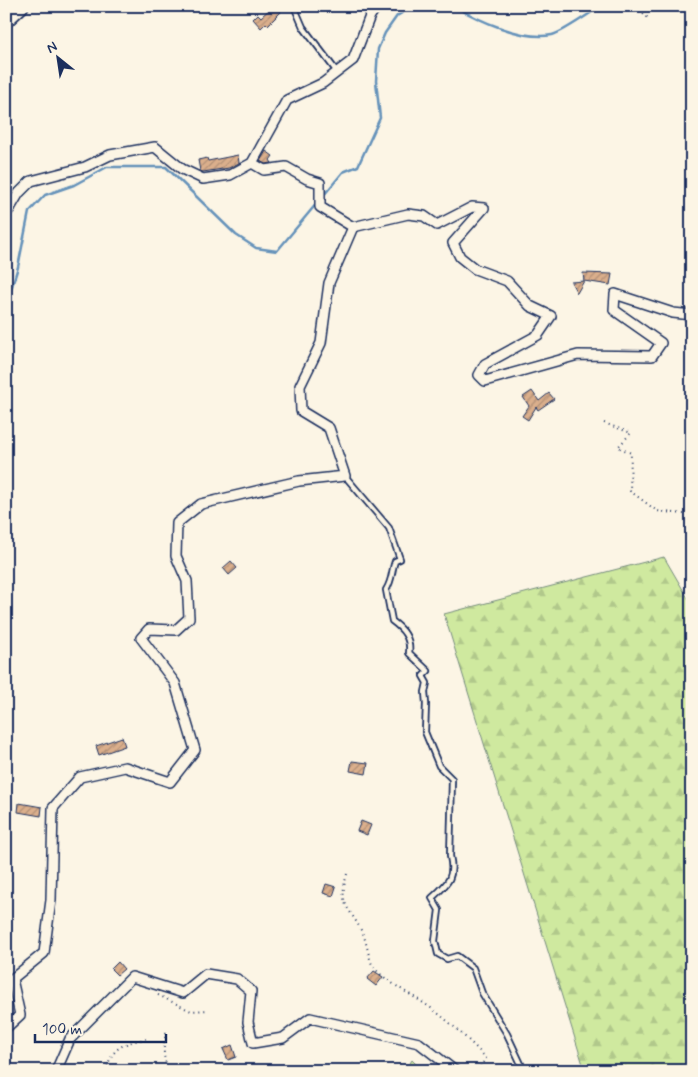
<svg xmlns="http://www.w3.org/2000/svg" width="698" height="1077" font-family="Mynerve,sans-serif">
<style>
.forest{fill:url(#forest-firs);stroke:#758c7e}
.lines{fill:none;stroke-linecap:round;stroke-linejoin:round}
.stream{stroke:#6592ba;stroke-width:2.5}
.building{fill:url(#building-hatch);stroke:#1b2f5e}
.service-casing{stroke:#1b2f5e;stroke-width:8}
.minor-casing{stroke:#1b2f5e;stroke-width:12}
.secondary-casing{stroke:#1b2f5e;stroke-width:16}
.path{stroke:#1b2f5e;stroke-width:2;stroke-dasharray:1 4;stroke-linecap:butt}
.service{stroke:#fcf5e5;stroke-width:4.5}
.minor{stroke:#fcf5e5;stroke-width:9}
.secondary{stroke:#fcf5e5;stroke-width:12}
</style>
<defs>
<pattern id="forest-firs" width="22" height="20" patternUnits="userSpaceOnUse" patternTransform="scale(1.25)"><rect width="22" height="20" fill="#cfe99f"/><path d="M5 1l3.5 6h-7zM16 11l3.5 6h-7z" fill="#b1c88b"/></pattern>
<pattern id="building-hatch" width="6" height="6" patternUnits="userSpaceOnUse" patternTransform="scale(1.25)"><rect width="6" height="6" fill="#dbaf8c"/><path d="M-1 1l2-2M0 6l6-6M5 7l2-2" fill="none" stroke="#b18f76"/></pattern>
</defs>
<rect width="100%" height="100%" fill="#fcf5e5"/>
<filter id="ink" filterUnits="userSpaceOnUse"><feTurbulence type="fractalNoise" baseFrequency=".02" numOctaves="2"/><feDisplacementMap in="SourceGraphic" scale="10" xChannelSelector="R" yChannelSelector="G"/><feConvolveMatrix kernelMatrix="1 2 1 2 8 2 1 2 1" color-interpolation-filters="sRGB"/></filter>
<g filter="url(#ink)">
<path class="forest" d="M664,557L692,605V1071H585L444,614Z
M412,1060L423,1071H405Z"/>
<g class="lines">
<path class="stream" d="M454,6C478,20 523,41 552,35C562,33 590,13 601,6
M324,195L343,172L358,166L380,118L376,81L378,49L385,33L397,16L413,6
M6,305L18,267L29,212L45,195L74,185L107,167H166L236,235L256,248L277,251L317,203"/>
</g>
<path class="building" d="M273,6H276L281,12L268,25L266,23L261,28L253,19L258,14L261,17Z
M266,151L273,156L270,160L272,163L265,164L260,161Z
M238,155L239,163L229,168L203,172L200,171L198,160L207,158L208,161Z
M583,273L612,274L610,285L584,281Z
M584,281L577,293L571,282Z
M532,391L539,401L549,393L554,399L538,410L536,407L528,420L522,416L529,406L523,397Z
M231,561L237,568L229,575L223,568Z
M122,737L125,746L99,755L96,746Z
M352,761L368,763L366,774L350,771Z
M19,803L42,807L41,816L18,812Z
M361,821L371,825L367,835L357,831Z
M326,884L336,887L333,896L323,893Z
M118,962L124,969L117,975L111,969Z
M374,971L383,977L376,986L367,979Z
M232,1045L236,1057L228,1060L223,1049Z"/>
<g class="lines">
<defs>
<path id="service" d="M294,6L303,27L337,72
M345,476L389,528L400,559L395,561C391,572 393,579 386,590L392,621C403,629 411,638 409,653L428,671L423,676L427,683L425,692L426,704L425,732L439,766L452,779L450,856C455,878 448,883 432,898L439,910L435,941L438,954L447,959L457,956L473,968L482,993L507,1034L521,1064L517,1071"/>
<path id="minor" d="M6,212L9,210L19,193L31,181L85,167L110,155L155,147L182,169L203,179L230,175L252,163L287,100L323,83L353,60L370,16L377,6
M353,227L408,214L424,216L437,225L472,207L484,208L453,243L460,257L475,269L507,281L530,306L551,316L538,335L485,364L479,375L485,381L578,355L652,356L661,343L614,310L615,294L673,313L692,315
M6,1028L20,1015L12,979L44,953L51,900L53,808L80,777L125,767L170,782L195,750L175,683L141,638L149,629L176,630L189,618L187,581L176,556L177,523L201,504L299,481L345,476L329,428L301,411L300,386L321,343L329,283L353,227L320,207V183L307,179L286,167L264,170L252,163
M56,1071L70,1039L132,977L183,993L206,974L237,979L251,991L248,1022L253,1043L283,1038L310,1018L419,1043L455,1071"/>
<path id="secondary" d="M6,21L22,6"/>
</defs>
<use href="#service" class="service-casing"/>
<use href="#minor" class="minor-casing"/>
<use href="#secondary" class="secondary-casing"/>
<path class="path" d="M636,6L649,19
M604,423L631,433L618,447L631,453L630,491L657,511L692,515
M347,874C338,905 348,905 361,930C367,940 368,958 373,966C383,981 420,999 435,1011C453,1025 470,1041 486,1058L478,1071
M158,995L191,1011L208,1010
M166,1032C164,1044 162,1054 167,1066
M106,1071C112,1047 123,1043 146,1039"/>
<use href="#service" class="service"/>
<use href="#minor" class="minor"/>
<use href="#secondary" class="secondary"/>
</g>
</g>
<rect width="698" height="1077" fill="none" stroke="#fcf5e5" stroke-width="25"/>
<rect x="12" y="12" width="673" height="1052" fill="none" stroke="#1b2f5e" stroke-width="2" filter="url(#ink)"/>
<g transform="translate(58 58) rotate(330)" stroke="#fcf5e5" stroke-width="4" paint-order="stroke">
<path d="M0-4L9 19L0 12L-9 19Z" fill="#1b2f5e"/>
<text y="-8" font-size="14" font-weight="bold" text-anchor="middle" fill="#1b2f5e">N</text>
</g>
<path d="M35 1034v8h131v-8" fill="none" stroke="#1b2f5e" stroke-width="2.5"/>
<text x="42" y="1034" font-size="15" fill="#1b2f5e" stroke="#fcf5e5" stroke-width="4" paint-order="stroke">100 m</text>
</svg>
